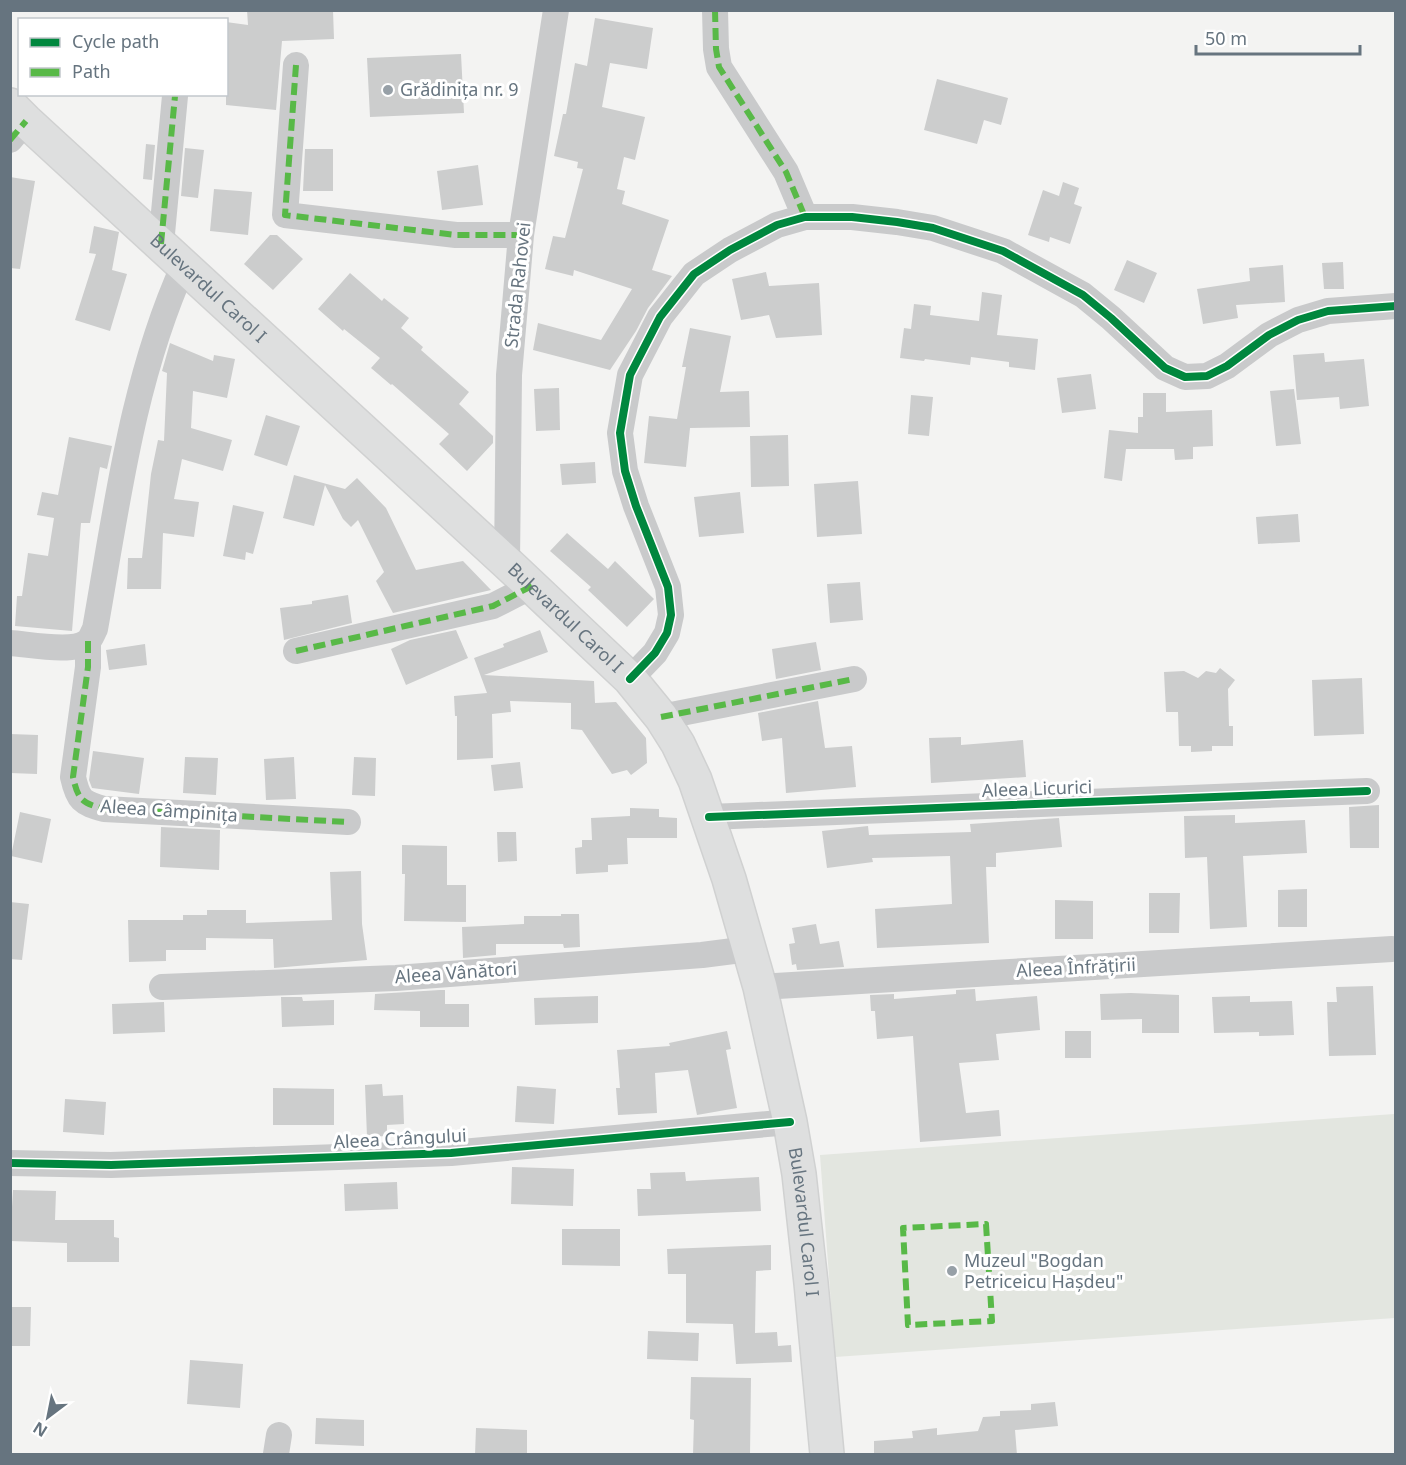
<svg xmlns="http://www.w3.org/2000/svg" width="1406" height="1465" font-family="'Noto Sans',sans-serif">
<style>
.green{fill:#e3e6e0}
.building{fill:#cccdcd}
.lines{fill:none;stroke-linecap:round;stroke-linejoin:round}
.primary-casing{stroke:#d0d1d1;stroke-width:36}
.minor{stroke:#c9cacb;stroke-width:26}
.primary{stroke:#dedfdf;stroke-width:33}
.quiet{stroke:#58b947;stroke-width:6;stroke-dasharray:12 6;stroke-linecap:butt}
.cycleway-casing{stroke:#fff;stroke-width:11}
.cycleway{stroke:#00873e;stroke-width:8}
.poi-dot{fill:#97a0a7;stroke:#fff;stroke-width:2}
.labels{text-anchor:middle;stroke-width:6;stroke-linejoin:round;paint-order:stroke}
.poi-label{font-size:18px;fill:#66747f;stroke:#fff;text-anchor:start}
.street-label{font-size:18px;fill:#66747f;stroke:#fff}
</style>
<rect width="100%" height="100%" fill="#f3f3f2"/>
<path class="green" d="M1394,1114L1395,1318L835,1357L820,1155Z"/>
<path class="building" d="M247,10H333L334,39L282,41L276,110L226,105V22L248,25Z
M595,18L653,28L647,69L610,63L602,107L645,117L635,160L624,157L617,189L625,191L622,204L669,220L652,270L672,276L648,308L636,331L610,370L533,350L538,323L601,340L632,289L574,270L573,276L545,269L553,236L565,238L583,169L577,168L578,162L554,156L563,114H566L575,63L587,66Z
M461,54L464,113L370,117L367,58Z
M937,79L1008,98L1001,125L984,120L977,144L924,130Z
M146,144L155,145L152,180L143,179Z
M185,148L204,150L198,198L181,196Z
M305,149H333V191H303Z
M478,165L483,205L442,210L437,171Z
M10,177L35,181L20,269L10,268Z
M1063,182L1079,188L1074,204L1082,207L1070,244L1050,237L1049,242L1028,235L1043,190L1059,196Z
M214,189L252,192L248,235L210,231Z
M94,226L119,232L112,270L127,274L110,331L75,320L96,254L89,253Z
M270,235H277L303,259L273,290L244,264Z
M1127,260L1157,273L1144,303L1114,290Z
M1343,262L1344,289H1324L1322,263Z
M1283,265L1285,302L1236,305L1238,318L1203,324L1197,289L1250,281L1249,268Z
M766,272L769,286L819,283L822,335L776,338L769,315L741,320L732,279Z
M350,273L382,301L384,298L409,318L401,328L423,347L421,350L469,392L459,404L493,436V443L467,471L439,444L449,434L392,384L391,385L371,368L380,358L344,329L343,331L318,309Z
M982,292L1002,295L997,335L1038,339L1035,370L1009,367V362L971,357L970,365L925,359L924,361L900,358L904,328L911,329L914,304L931,306L930,315L979,321Z
M690,328L731,336L720,392L749,391L750,427L690,428L686,467L644,463L649,416L677,419L686,367H682Z
M170,343L213,361L214,355L235,359L227,398L193,391L191,428L232,440L223,471L182,459L174,499L199,502L194,537L163,533L161,589H127L128,558H142L151,474L158,440L164,441L167,373L162,371Z
M1324,353L1325,362L1364,359L1369,406L1340,409L1339,397L1297,400L1293,355Z
M1091,374L1096,409L1062,413L1057,378Z
M559,388L560,430L536,431L534,389Z
M1294,389L1301,444L1276,446L1270,391Z
M1143,393H1166V412L1212,410L1213,446L1193,447V459L1175,460L1174,449H1126L1122,481L1104,478L1109,430L1138,433V417H1143Z
M911,395L933,397L929,436L908,434Z
M266,415L300,426L287,466L254,455Z
M788,435L789,486L751,487L750,436Z
M69,437L112,446L107,469L100,467L90,523H81L72,631L15,626L17,596H22L28,553L48,556L54,518L37,515L42,492L58,495Z
M595,462L596,483L562,485L560,464Z
M294,475L345,489L357,478L386,508L416,570L463,561L491,590L393,613L376,581L384,572L358,520L351,527L343,519L325,485L314,526L283,518Z
M858,481L862,534L817,537L814,484Z
M740,492L744,533L699,537L694,497Z
M233,505L264,512L253,554L246,552L245,560L223,556Z
M1298,514L1300,542L1258,544L1256,517Z
M567,533L608,569L615,561L654,599L627,627L588,590L591,587L550,551Z
M860,582L863,620L830,623L827,584Z
M348,595L352,623L284,640L280,608L312,604V601Z
M456,630L468,658L406,685L391,649L410,640Z
M540,630L548,652L484,675L594,681L595,703L616,702L646,738L647,763L631,775L627,770L612,774L582,730L571,729V703L510,701L511,712L492,714L493,758L457,760V716H455L454,696L487,693L474,658L504,647L503,644Z
M816,642L821,670L776,679L772,649Z
M145,644L147,665L109,670L106,650Z
M1220,668L1235,680L1228,689L1229,726H1233V746H1212V751L1191,752V746H1179L1178,712H1166L1164,672L1184,671L1198,678L1206,671L1216,673Z
M1362,678L1364,734L1314,736L1312,680Z
M818,701L825,748L852,746L856,787L786,793L782,738L762,741L758,713Z
M10,734L38,735L37,774L10,773Z
M961,737V745L1023,740L1026,777L931,783L929,738Z
M93,751L144,758L139,794L92,788L89,780Z
M185,757L218,758L216,795L183,793Z
M294,757L296,799L266,800L264,759Z
M354,757L376,758L375,796L352,795Z
M520,762L523,788L494,791L491,765Z
M1379,805V848H1350L1349,807Z
M630,808L659,809V817L677,818V838H627L628,864L608,865V872L576,874L575,848L582,847V840H592L591,818L630,816Z
M20,812L51,819L42,863L11,856Z
M1235,815V823L1305,820L1307,853L1243,856L1247,927L1210,929L1207,857L1185,858L1184,816Z
M1059,818L1062,847L996,853V867H986L989,943L877,948L875,909L952,904L950,856L872,858L873,862L827,868L822,831L868,826L869,835L971,832L970,824Z
M161,827L220,830L219,870L160,867Z
M497,832H516L517,861L498,862Z
M402,845L447,846V885H466V922L404,921L405,874H402Z
M361,871L362,924L367,960L274,968L273,939L206,938V950H166V961L129,962L128,920H183V915H207V910H246V923L332,920L330,872Z
M1307,889V927H1278V890Z
M1149,893H1180L1179,933H1149Z
M1055,900L1093,901V939H1055Z
M10,902L29,904L22,960L10,959Z
M561,914H579L580,947L564,948L563,944H496V955L463,958L462,927L524,924V916H561Z
M816,924L820,944L839,941L844,967L797,970L796,964L792,965L789,944L795,943L792,928Z
M1373,986L1376,1055L1329,1056L1327,1002H1337L1336,987Z
M975,989L976,1001L1037,996L1040,1030L996,1034L999,1060L959,1063L966,1113L999,1110L1001,1136L920,1142L913,1036L877,1039L875,1011H871L870,995L894,994V999L956,994V990Z
M440,990H445V1004H469V1027H420V1011L374,1010L375,994Z
M1131,993L1179,995V1033H1142V1019L1101,1020L1100,994Z
M598,996V1023L535,1025L534,998Z
M1250,996V1002L1292,1001L1294,1035L1259,1036V1032L1214,1033L1212,997Z
M281,997H302L303,1001L334,1000V1025L282,1027Z
M164,1002L165,1032L113,1034L112,1004Z
M727,1031L731,1049L726,1050L737,1108L697,1115L688,1070L655,1073L657,1113L618,1115L616,1088H620L617,1050L670,1046L669,1043Z
M1065,1031H1091V1058H1065Z
M382,1084L383,1096L403,1095L404,1124L387,1125V1136L367,1137L365,1085Z
M517,1086L556,1089L554,1124L515,1122Z
M273,1088L334,1089V1125H273Z
M65,1099L106,1102L104,1135L63,1132Z
M512,1167L574,1169L573,1206L511,1204Z
M685,1172L686,1181L759,1177L761,1211L638,1216L637,1189H651L650,1173Z
M397,1182L398,1209L345,1211L344,1184Z
M13,1190L56,1191L55,1220H114V1237L119,1238V1262H67V1243L10,1241Z
M562,1229H620V1266L562,1265Z
M771,1245V1270L756,1271L755,1333L777,1332L778,1346L791,1345L792,1362L736,1364L733,1324L686,1323V1274H668L667,1249Z
M10,1307H31L30,1346H10Z
M648,1331L699,1333L698,1361L647,1359Z
M190,1360L243,1364L240,1408L187,1404Z
M691,1377L751,1378L750,1455H693L694,1420L690,1419Z
M1055,1402L1058,1426L1015,1430L1017,1455H874V1441L913,1438L912,1431L937,1428V1435L978,1431L983,1417L1000,1416V1411L1031,1410V1404Z
M316,1418L364,1420V1446L315,1444Z
M476,1428L527,1430V1455H475Z"/>
<g class="lines">
<defs>
<g id="primary">
<path id="s1" d="M10,105L26,121L507,563L630,679L661,717L678,744L695,780L729,879L760,987L790,1122L799,1174L811,1283L827,1454"/>
</g>
</defs>
<use href="#primary" class="primary-casing"/>
<path class="minor" d="M715,10L716,49L719,67L786,172L805,217
M296,65L285,215L456,235H521
M10,140L26,121
M161,244L175,96
M507,563L509,375L521,235L556,10
M88,641V667L73,777C78,800 82,803 104,809L348,822
M10,643C28,644 74,654 88,641C91,639 93,632 95,629C117,506 132,380 184,265
M296,651L493,606L532,586
M630,679L655,653L667,633L671,615L668,587L636,506L625,471L620,433L630,375L660,317L694,274L730,250L777,225L805,217H852L897,222L933,228L1003,251L1083,295L1111,318L1165,368L1185,377L1207,376L1227,366L1269,335L1298,320L1328,311L1396,306
M661,717L854,679
M709,817L1367,791
M162,987L396,978L702,955L749,949
M760,987L1392,949
M10,1163L111,1165L451,1153L790,1122
M276,1454L279,1435"/>
<use href="#primary" class="primary"/>
<path class="quiet" d="M715,10L716,49L719,67L786,172L805,217
M296,65L285,215L456,235H521
M10,140L26,121
M161,244L175,96
M88,641V667L73,777C78,800 82,803 104,809L348,822
M296,651L493,606L532,586
M661,717L854,679
M986,1224L992,1321L908,1325L903,1228Z"/>
<defs>
<path id="cycleway" d="M630,679L655,653L667,633L671,615L668,587L636,506L625,471L620,433L630,375L660,317L694,274L730,250L777,225L805,217H852L897,222L933,228L1003,251L1083,295L1111,318L1165,368L1185,377L1207,376L1227,366L1269,335L1298,320L1328,311L1396,306
M709,817L1367,791
M10,1163L111,1165L451,1153L790,1122"/>
</defs>
<use href="#cycleway" class="cycleway-casing"/>
<use href="#cycleway" class="cycleway"/>
</g>
<g class="poi-dot">
<circle cx="388" cy="90" r="6"/>
<circle cx="952" cy="1271" r="6"/>
</g>
<g class="labels">
<g class="poi-label">
<text x="400" y="96">Grădinița nr. 9</text>
<text x="964" y="1267">Muzeul "Bogdan<tspan x="964" dy="21">Petriceicu Hașdeu"</tspan></text>
</g>
<g class="street-label">
<text transform="translate(518 285) rotate(-84)" y="6">Strada Rahovei</text>
<text dy="6" stroke="none"><textPath href="#s1" startOffset="270">Bulevardul Carol I</textPath></text>
<text dy="6" stroke="none"><textPath href="#s1" startOffset="756">Bulevardul Carol I</textPath></text>
<text transform="translate(1037 789) rotate(-2)" y="6">Aleea Licurici</text>
<text transform="translate(169 811) rotate(4)" y="6">Aleea Câmpinița</text>
<text transform="translate(1076 968) rotate(-3)" y="6">Aleea Înfrățirii</text>
<text transform="translate(456 973) rotate(-4)" y="6">Aleea Vânători</text>
<text transform="translate(400 1139) rotate(-3)" y="6">Aleea Crângului</text>
<text dy="6" stroke="none"><textPath href="#s1" startOffset="1422">Bulevardul Carol I</textPath></text>
</g>
</g>
<rect width="1406" height="1465" fill="none" stroke="#66747f" stroke-width="24"/>
<rect x="18" y="18" width="210" height="78" fill="#ffffff" stroke="#c2c7cc" stroke-width="1.5"/>
<rect x="30" y="38" width="30" height="9" fill="#00873e" stroke="#c2c7cc" stroke-width="1.5"/>
<text x="72" y="48" font-size="18" fill="#66747f">Cycle path</text>
<rect x="30" y="68" width="30" height="9" fill="#58b947" stroke="#c2c7cc" stroke-width="1.5"/>
<text x="72" y="78" font-size="18" fill="#66747f">Path</text>
<g transform="translate(48 1417) rotate(212)" stroke="#ffffff" stroke-width="4.5" paint-order="stroke">
<path d="M0-4.5L10 22L0 15L-10 22Z" fill="#66747f"/>
<text y="-9" font-size="16" font-weight="bold" text-anchor="middle" fill="#66747f">N</text>
</g>
<path d="M1196 45v9h164v-9" fill="none" stroke="#66747f" stroke-width="3"/>
<text x="1205" y="45" font-size="18" fill="#66747f" stroke="#ffffff" stroke-width="4.5" paint-order="stroke">50 m</text>
</svg>
